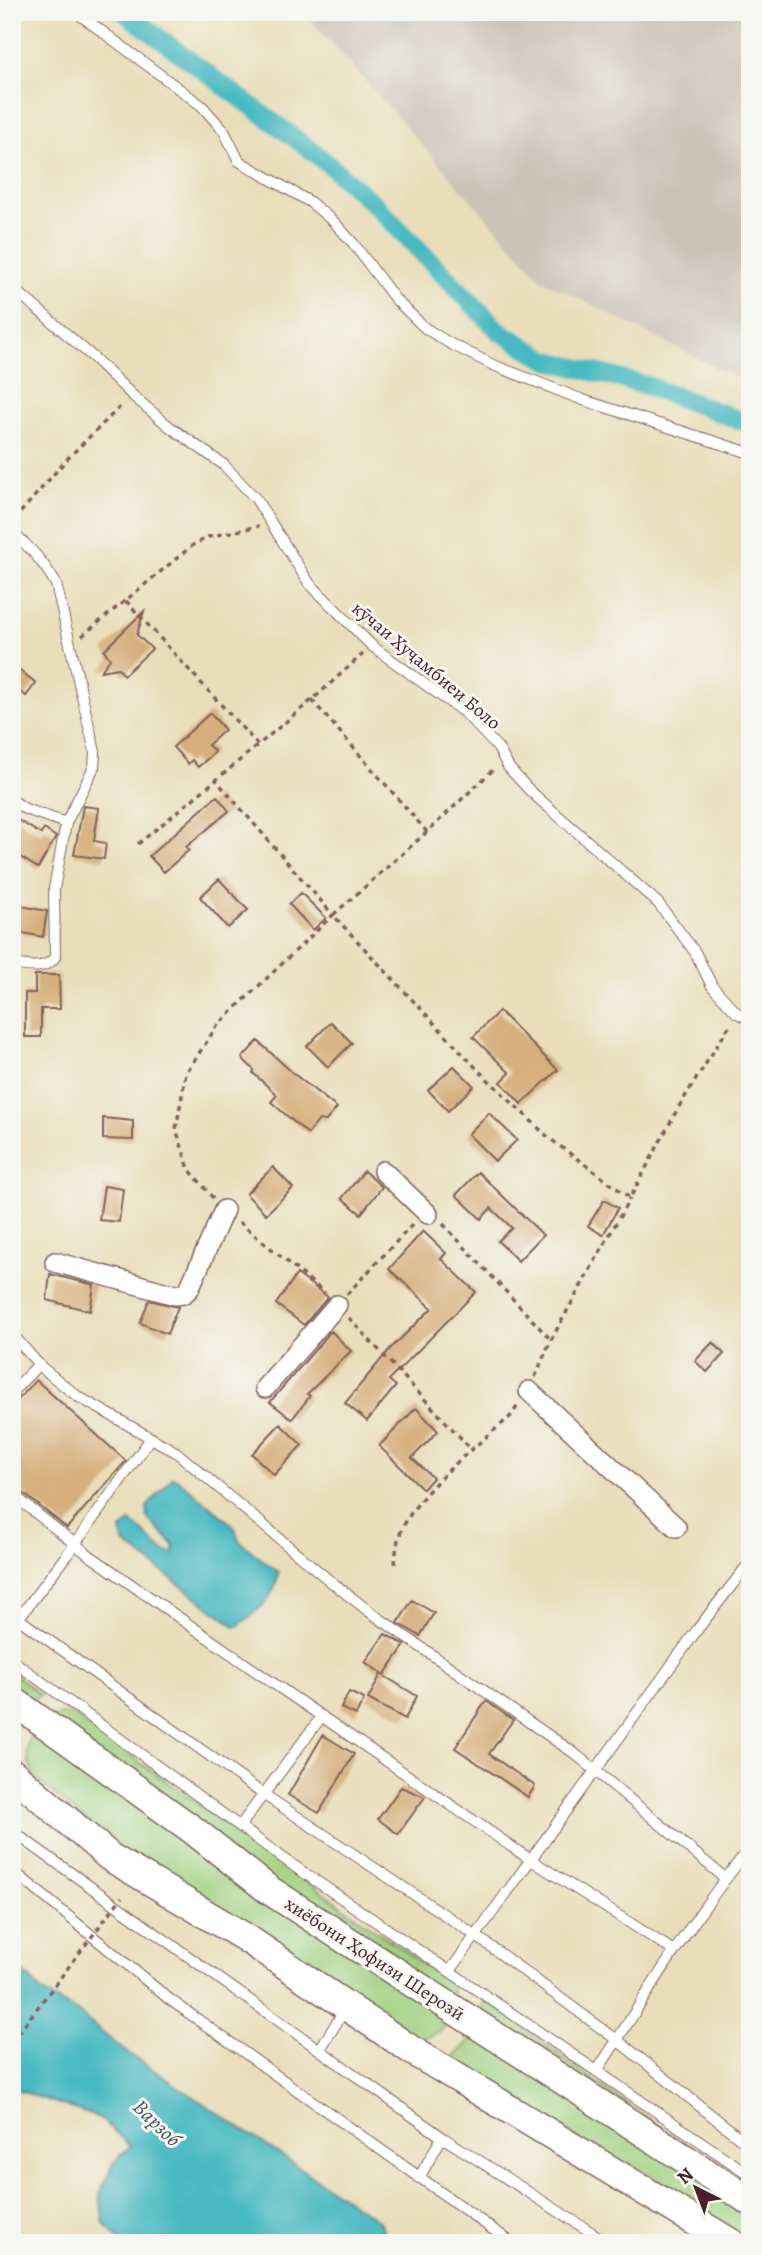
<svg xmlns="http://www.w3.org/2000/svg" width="762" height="2255" font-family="Alegreya,serif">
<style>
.industrial{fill:#cbc3b8}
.green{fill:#a0d180;stroke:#757856;stroke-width:2}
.forest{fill:#80b36e;stroke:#65694c;stroke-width:2}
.water{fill:#4ab9c1;stroke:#4a6c76;stroke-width:2}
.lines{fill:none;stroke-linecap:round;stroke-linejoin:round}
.canal{stroke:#4ab9c1;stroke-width:19}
.building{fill:#d6af7c}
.lane-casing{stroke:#82625d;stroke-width:12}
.street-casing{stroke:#82625d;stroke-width:22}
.secondary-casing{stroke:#82625d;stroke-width:31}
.path{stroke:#82625d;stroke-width:3.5;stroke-dasharray:5 5;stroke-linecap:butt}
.lane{stroke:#fff;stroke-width:10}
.street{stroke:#fff;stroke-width:19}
.secondary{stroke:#fff;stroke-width:28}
.path-bridge{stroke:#82625d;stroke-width:3.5;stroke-dasharray:5 5;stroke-linecap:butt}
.labels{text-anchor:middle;stroke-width:6;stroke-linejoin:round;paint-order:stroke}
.street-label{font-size:19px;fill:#4a1f2b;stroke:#f6f6f2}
.water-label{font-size:21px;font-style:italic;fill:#4a5560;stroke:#f6f6f2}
</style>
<rect width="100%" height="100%" fill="#f6f6f2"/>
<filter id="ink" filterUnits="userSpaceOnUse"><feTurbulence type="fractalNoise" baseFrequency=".0143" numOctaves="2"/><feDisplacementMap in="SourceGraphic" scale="14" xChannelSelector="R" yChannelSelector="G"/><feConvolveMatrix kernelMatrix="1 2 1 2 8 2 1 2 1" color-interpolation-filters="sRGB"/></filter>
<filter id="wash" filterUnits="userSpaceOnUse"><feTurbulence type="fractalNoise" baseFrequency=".00686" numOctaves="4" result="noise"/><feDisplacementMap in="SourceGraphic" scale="28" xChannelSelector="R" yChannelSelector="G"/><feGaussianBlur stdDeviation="1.57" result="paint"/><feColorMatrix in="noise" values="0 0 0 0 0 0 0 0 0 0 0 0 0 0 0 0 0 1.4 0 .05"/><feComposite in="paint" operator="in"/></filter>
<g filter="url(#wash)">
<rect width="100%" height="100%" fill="#e9deb9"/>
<path class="industrial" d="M304,12H750V385L542,280Z"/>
<path class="green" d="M12,1672L40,1695L28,1702L12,1719Z
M72,1714L450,1983C460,2015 448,2034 415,2040L120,1850L36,1779C16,1744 32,1716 72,1714Z
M484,1998L601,2086L750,2189V2243H735L452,2057C474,2042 482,2024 484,1998Z"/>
<path class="forest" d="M12,1076L19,1078L12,1138Z"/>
<path class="water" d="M173,1477L181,1482L234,1526L240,1542L278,1572C277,1597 256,1613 236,1627L123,1542L121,1530L130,1522C149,1532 154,1551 174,1554V1545L148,1519L147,1507Z
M12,1960L41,1991L76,2011L122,2049L379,2221L389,2243H122L104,2224L100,2194L113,2163L130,2146L100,2118L12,2088Z"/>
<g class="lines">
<path class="canal" d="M124,12L315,153L374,204L499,331L547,360L648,386L750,424"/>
</g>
<g id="blocks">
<path class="building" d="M144,611L137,635L152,649L124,675L118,668L101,671L110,659L104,650Z
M12,664L36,683L26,696L12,685Z
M210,713L225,730L208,745L215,752L198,767L192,760L188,764L173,747Z
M217,796L229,811L186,847L189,850L164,872L149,856Z
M83,806L99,808L94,841L106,843L104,859L74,855Z
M18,820L41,834L44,829L56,837L38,868L12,852V830Z
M219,879L248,910L228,928L200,897Z
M301,893L326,918L313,930L289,904Z
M12,904L47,911L43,937L18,932L19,923L12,922Z
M35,975H59L60,1009H41V1037H25V993H35Z
M499,1011L558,1070L521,1104L501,1082L510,1073L473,1037Z
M331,1022L352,1043L328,1067L307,1046Z
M258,1041L294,1074L337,1108L326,1121L319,1120L308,1134L271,1102L277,1095L253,1073L254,1070L242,1058Z
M454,1066L474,1086L448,1111L428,1090Z
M489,1113L517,1140L495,1161L468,1134Z
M103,1118L133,1121V1140L103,1139Z
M273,1167L293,1188L266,1214L246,1194Z
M364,1171L382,1187L361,1214L342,1198Z
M478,1172L543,1235L518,1261L498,1241L512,1228L491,1208L481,1219L456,1195Z
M104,1186L123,1189L119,1222L99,1220Z
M604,1200L618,1208L603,1235L588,1226Z
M423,1231L446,1253L441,1259L476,1292L389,1380L396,1386L367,1421L345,1403L390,1349L432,1308L389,1269Z
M50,1274L94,1285L90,1311L47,1300Z
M297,1274L328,1297L304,1325L276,1304Z
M149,1300L178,1307L167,1334L140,1323Z
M331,1331L351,1351L307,1394L310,1396L292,1419L270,1402Z
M713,1342L724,1354L707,1372L695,1361Z
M36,1380L126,1461L67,1528L12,1484V1406Z
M416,1408L438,1431L412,1458L433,1478L423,1489L379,1446Z
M280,1424L302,1445L274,1475L252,1454Z
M412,1600L434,1613L420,1636L398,1623Z
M385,1634L405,1645L384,1675L365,1662Z
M381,1674L417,1696L405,1719L368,1699Z
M349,1692L364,1699L356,1715L341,1708Z
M486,1701L513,1720L489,1754L535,1786L528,1797L455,1748Z
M323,1735L354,1754L319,1813L288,1795Z
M401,1787L425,1797L398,1834L378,1819Z"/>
</g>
</g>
<g filter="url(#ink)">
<use href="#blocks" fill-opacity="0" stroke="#82625d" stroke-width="2"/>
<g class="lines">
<defs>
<path id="lane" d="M76,12L202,106L224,131L239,161L310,202L334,222L353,243L395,299L425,328L449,343L493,365L583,400L750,453
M12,287L94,358L132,395L170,427L224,465L256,499L309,583L372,646L466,714L498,748L509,768L530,791L658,903L695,952L712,986L737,1013L750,1019
M12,533C31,547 44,563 56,584L95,752L94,767L66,823L54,889L55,957C45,971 28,966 12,964
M12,800L25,809L66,823
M12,1334L41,1367L77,1396L176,1452L330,1581L370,1612L574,1753L725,1878
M12,1392L39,1364
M12,1494L89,1555L270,1681L531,1860L674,1951
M12,1614L263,1794L475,1935L617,2040L750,2146
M12,1627L75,1544L151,1438
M12,1660L294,1866L750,2175
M240,1826L322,1716
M12,1831L442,2137L608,2243
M12,1870L169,1999L512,2243
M450,1971L697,1630L750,1562
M320,2049L346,2008
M597,2071C646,1996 692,1918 750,1848
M419,2178L442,2137"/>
<path id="street" d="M383,1171L428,1214
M55,1262L175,1295L183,1294L189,1289L224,1210
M265,1388L337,1305
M529,1391L676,1527"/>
<path id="secondary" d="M12,1700L193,1830L269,1890L750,2201
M12,1773L110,1857L246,1938L413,2051L731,2243"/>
</defs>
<use href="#lane" class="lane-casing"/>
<use href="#street" class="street-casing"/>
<use href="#secondary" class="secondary-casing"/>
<path class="path" d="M14,520L67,459L123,404
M126,601L258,745L312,700L363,654
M82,636L193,545L208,537L259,526
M312,700L427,832L495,768
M427,832L333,915L479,1071L549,1138L630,1198L678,1108L730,1025
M138,844L216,780
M213,1198L189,1169L176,1129L186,1073L217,1026L333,915L216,780L258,745
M239,1222L325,1293
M443,1224L551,1340
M347,1294L414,1223
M349,1318L472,1450
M535,1377L551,1340L630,1198
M395,1564C396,1555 396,1545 399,1537C413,1494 476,1446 510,1417L519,1404"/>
<use href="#lane" class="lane"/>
<use href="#street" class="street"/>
<use href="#secondary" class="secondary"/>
<path class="path-bridge" d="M12,2041L122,1897"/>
</g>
</g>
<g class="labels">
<g class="street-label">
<text transform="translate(427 665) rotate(40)" y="7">кӯчаи Хуҷамбиеи Боло</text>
<text transform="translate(375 1958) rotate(33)" y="7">хиёбони Ҳофизи Шерозӣ</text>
</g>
<g class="water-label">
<text transform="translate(157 2123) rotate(44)" y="7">Варзоб</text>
</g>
</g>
<rect width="762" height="2255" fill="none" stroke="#f6f6f2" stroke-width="42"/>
<g transform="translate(696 2188) rotate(318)" stroke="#f6f6f2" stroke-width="5" paint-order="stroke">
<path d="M0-5L12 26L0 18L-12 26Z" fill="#4a1f2b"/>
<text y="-10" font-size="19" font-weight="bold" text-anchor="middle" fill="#4a1f2b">N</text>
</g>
</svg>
